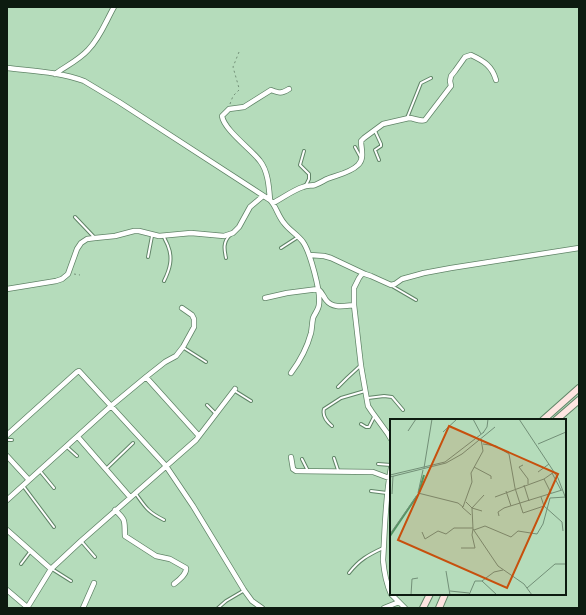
<svg xmlns="http://www.w3.org/2000/svg" width="586" height="615" font-family="Helvetica,sans-serif">
<style>
.lines{fill:none;stroke-linecap:round;stroke-linejoin:round}
.lane-casing{stroke:#608467;stroke-width:4}
.street-casing{stroke:#608467;stroke-width:6}
.secondary-casing{stroke:#608467;stroke-width:8}
.path{stroke:#739078;stroke-width:1;stroke-dasharray:2 3;stroke-linecap:butt}
.lane{stroke:#fff;stroke-width:2}
.street{stroke:#fff;stroke-width:4.5}
.secondary{stroke:#fee5e1;stroke-width:6}
.inset-river{fill:none;stroke:#529561;stroke-width:2}
.inset-road{fill:none;stroke:#728f77;stroke-width:1}
.view{fill:#c7500d;fill-opacity:0.15;stroke:#c7500d;stroke-width:2}
.inset-edge{fill:none;stroke:#0d1b10;stroke-width:2}
</style>
<rect width="100%" height="100%" fill="#b5dcbb"/>
<g class="lines">
<defs>
<path id="lane" d="M407,118L421,83L431,78
M375,131L381,144V146L375,150L379,160
M355,147L361,158
M304,151L300,165L309,174V179L306,185
M75,217L94,237
M164,237C165,240 167,243 168,246C173,258 170,269 164,281
M281,248L298,237
M148,257L152,236
M226,258C224,249 223,242 230,235
M392,286L416,300
M184,348L206,362
M338,387L347,378L360,366
M235,391L251,401
M368,398L384,396L392,397L403,410
M207,405L216,414
M361,424L366,427H369L374,417
M332,426C326,421 322,416 324,409L341,398L365,391
M7,440H12
M67,447L77,456
M334,458L338,470
M302,459L308,471
M378,464L391,465
M107,468L133,443
M40,471L54,488
M24,487L54,527
M371,491L387,493L391,495
M136,494C146,508 148,512 164,520
M82,542L95,557
M21,564L30,552
M52,569L71,581
M349,573C359,560 368,555 383,548
M218,608L226,601L243,591"/>
<path id="street" d="M7,68C32,71 60,72 84,81L119,102L270,200C276,206 278,216 284,223C289,230 298,235 303,242C310,252 321,292 319,304C319,309 315,313 313,318C312,323 312,328 311,333C307,348 300,361 291,373
M55,74C66,66 79,60 88,50C100,38 106,21 114,7
M270,200C269,187 268,171 260,161C252,150 224,130 222,116L229,109L244,107L271,90C279,93 281,94 289,89
M273,203C283,198 293,190 303,187C307,185 311,186 315,185C320,183 323,181 327,179C337,175 350,173 358,165C365,158 361,149 361,141L364,138L383,124L409,118C414,118 420,122 425,120L451,86L450,81L451,76L455,71L465,57L471,55C484,61 492,66 496,80
M310,255L324,256L331,258L365,274
M7,289L56,281L62,279L68,274L77,249L81,243L87,239L95,238L115,236L134,231H139L159,236L191,233L224,236L233,233L239,227L250,207L263,196
M265,298L287,293L318,289C322,292 323,296 326,300C333,309 344,306 354,305
M146,377L199,436
M7,435L77,372L79,371L166,466L193,506L244,590L252,601L262,608
M78,437L130,497
M391,439L388,434L372,412L368,406L361,366L354,305V288L359,278L362,274H365L371,276L391,285L395,284L402,279L424,273L451,268L579,248
M7,456L29,480
M291,457L293,469L296,471L373,472L389,478
M391,468C385,498 385,529 383,560C384,571 386,583 391,594
M7,500L111,406L146,377L165,362L176,356L183,347L194,327V319L192,315L182,308
M115,510C127,521 124,521 125,536L156,556L170,559L186,568C187,574 179,580 174,584
M7,530L51,569
M7,590L27,607
M391,594L405,608
M27,608L51,569L81,541L196,440L235,389
M83,608L94,583
M384,608L399,602"/>
<path id="secondary" d="M543,420L579,388
M556,420L579,400
M423,608L430,594
M439,608L445,594"/>
</defs>
<use href="#lane" class="lane-casing"/>
<use href="#street" class="street-casing"/>
<use href="#secondary" class="secondary-casing"/>
<path class="path" d="M230,104L233,96L239,90V88L233,67L239,52
M74,274L80,275"/>
<use href="#lane" class="lane"/>
<use href="#street" class="street"/>
<use href="#secondary" class="secondary"/>
</g>
<g transform="translate(390 419)">
<rect width="176" height="176" fill="#b5dcbb"/>
<path class="inset-river" d="M29,73L34,56M0,117L27,77"/>
<path class="inset-road" d="M83,0L91,15M129,0L168,59L176,80M18,12L26,0M53,13L67,0M93,14L97,8L98,0M93,25L106,27L119,35L125,69L133,94L154,87M148,25L176,13M133,46L129,48L138,60V65M84,48L101,57V60M34,49L42,0M33,51L28,74L68,84L73,88L82,63L81,54L93,32L91,20M148,53L159,45M162,54L171,71M0,56L55,43L94,13M0,58L56,44L72,35L105,8M154,60L161,74M134,66L139,82M116,72L121,87M2,75L3,57M94,76L82,89L83,110L108,147L134,165L142,176M105,78L154,60L164,53M151,78L154,87L172,103L173,112M76,83L82,89L92,92M72,88L81,96M109,97L108,93L114,89L172,71M84,111L95,107L121,118L128,112L147,115L153,105L160,79L176,78M32,113L35,120L48,112L56,115L64,109H83M0,115L28,75M71,129H85L82,116L83,110M56,152L60,176M92,162L107,176M137,169L165,145H176M60,172L79,174M21,176L22,160L28,159M79,176L85,162H92L104,153L113,151"/>
<path class="view" d="M59,7L168,55L117,169L8,121Z"/>
<rect width="176" height="176" class="inset-edge"/>
</g>
<rect width="586" height="615" fill="none" stroke="#0d1b10" stroke-width="16"/>
</svg>
